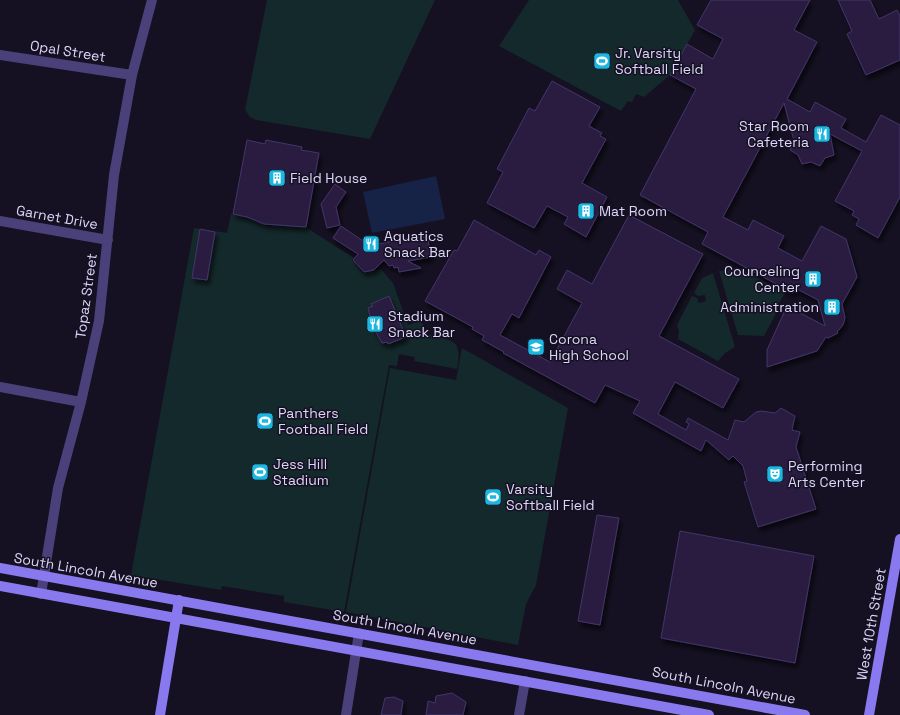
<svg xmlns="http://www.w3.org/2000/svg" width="900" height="715" font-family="'Space Grotesk',sans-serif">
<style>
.green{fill:#14292b}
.water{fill:#162346}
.building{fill:#291f40;stroke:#443469;filter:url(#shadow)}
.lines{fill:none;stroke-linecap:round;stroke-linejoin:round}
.street{stroke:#4a417b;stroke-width:10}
.secondary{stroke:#8979ee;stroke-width:10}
.labels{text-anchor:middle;stroke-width:3;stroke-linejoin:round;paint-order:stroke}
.street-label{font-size:14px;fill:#ded6fa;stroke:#151122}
.poi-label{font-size:14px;fill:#ded6fa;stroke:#151122;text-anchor:start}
</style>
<defs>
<filter id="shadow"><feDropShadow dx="2.5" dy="4.5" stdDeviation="2" flood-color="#0009"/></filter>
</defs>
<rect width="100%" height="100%" fill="#151122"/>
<path class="green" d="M267,0H435L370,139L256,120L250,117L245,110Z
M529,0H678L695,30L670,75L644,97L636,94L632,102L628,101L621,111L499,46Z
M231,214L246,218L267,226H293L307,228L354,258L352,260L363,273L381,269L393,283L408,325L421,321L427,334C452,341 463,338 457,369L414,361L415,357L399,354L397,366L389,365L344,612L284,602V596L222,586L221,590L131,575L194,228L227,233Z
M741,268L785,293L776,308L778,310L764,336L738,335L719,271Z
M713,273L735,347L725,353L718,361L678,339L679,331L677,325L692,296L697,298L699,303L706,301L705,295L698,296L694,293L702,278Z
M462,348L568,408L536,585L526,604L518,645L346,612L390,368L456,380Z"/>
<path class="water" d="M436,176L445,219L372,233L363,192Z"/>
<path class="building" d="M711,0H810L794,30L817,42L787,99L810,112L815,102L846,119L841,128L866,142L881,115L900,125V197L878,238L856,225L859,219L852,215L854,211L835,201L862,151L830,134L834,155L825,158L820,166L811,162L802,164L798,155L790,150L794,141L784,103L723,217L748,230L753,220L784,236L778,248L802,261L821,226L846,239L857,277L842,304L845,318L843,325L837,332L838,333L828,338L826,337L817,351L767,367V350L787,306L825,326L818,300L795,288L793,293L702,244L708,232L640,195L696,89L670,75L687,44L713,59L723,39L697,25Z
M838,0H870L879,19L897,10L900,16V60L866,75L847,34L852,31Z
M552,81L600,107L589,126L602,133L600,136L606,139L582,183L607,197L586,237L564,224L568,217L547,206L534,228L487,203L503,172L497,169L529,108L535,111Z
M247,140L265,144L266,140L302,147L301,150L319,153L306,227L264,224L247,217L233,214Z
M335,184L346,192L336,207L340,225L327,228L321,204Z
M629,215L703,254L659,336L739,379L723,408L675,382L658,414L686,430L689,424L686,422L688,418L728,440L735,420L744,422L756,412L761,411L775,413L781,408L795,416L792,430L800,432L796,447L816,509L758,527L744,482L747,481L743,466L733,456L729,460L706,440L701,451L633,413L640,401L605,385L595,403L503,353L504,352L482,340L484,336L472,329L473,327L425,301L454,250L457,251L474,220L536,255L539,250L551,257L519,318L512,314L500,335L550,362L582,303L557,289L567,270L592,284Z
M341,226L369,245L375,239L379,244L427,234L431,257L408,261L421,268L399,272L398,267L394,268L393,265L389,266L384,260L374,270L364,272L353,260L358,254L333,238Z
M200,229L215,232L207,280L192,278Z
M389,296L406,337L388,344L387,342L382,343L373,327L368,308L373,306L371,304Z
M597,515L619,518L600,625L578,621Z
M680,531L814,556L795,663L661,638Z
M452,693L466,702L463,715H426L428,701L435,703L436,696Z
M394,697L403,701L401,715H381L385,698Z"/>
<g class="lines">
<path class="street" d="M0,55L132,75
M0,221L108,240
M0,387L81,402
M41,594L58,488L81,402L99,321L114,175L132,75L152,0
M346,715L359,633
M519,715L525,681"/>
<path class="secondary" d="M0,568L805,715
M0,586L709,715
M160,715L179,600
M869,715L900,539"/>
</g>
<defs>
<symbol id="stadium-square" viewBox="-11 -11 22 22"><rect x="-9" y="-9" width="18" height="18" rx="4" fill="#1cb7e1" stroke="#151122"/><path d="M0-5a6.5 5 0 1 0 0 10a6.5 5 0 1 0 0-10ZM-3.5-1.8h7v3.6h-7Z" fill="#fff"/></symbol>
<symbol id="restaurant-square" viewBox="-11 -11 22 22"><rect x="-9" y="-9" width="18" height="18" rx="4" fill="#1cb7e1" stroke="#151122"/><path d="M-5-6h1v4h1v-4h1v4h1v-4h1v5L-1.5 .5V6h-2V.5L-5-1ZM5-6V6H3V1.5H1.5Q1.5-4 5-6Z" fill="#fff"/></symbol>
<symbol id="building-square" viewBox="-11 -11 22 22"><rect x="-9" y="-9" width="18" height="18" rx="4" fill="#1cb7e1" stroke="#151122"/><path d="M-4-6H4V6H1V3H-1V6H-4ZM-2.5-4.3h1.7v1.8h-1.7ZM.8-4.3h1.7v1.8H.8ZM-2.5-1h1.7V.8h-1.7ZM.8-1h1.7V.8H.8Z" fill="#fff"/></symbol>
<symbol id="school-square" viewBox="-11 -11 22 22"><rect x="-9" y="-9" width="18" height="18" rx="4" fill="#1cb7e1" stroke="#151122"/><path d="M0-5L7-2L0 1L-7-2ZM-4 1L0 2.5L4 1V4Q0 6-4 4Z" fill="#fff"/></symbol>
<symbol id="theatre-square" viewBox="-11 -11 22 22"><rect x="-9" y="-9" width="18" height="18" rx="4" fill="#1cb7e1" stroke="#151122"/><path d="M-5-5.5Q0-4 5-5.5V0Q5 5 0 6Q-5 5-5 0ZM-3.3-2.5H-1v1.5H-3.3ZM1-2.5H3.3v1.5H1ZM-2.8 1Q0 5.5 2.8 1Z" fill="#fff"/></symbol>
</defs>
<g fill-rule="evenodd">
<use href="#stadium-square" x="592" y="51" width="20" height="20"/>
<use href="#restaurant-square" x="812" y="124" width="20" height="20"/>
<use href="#building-square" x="267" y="168" width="20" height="20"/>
<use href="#building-square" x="576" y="201" width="20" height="20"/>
<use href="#restaurant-square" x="361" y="234" width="20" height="20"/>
<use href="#building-square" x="803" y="269" width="20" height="20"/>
<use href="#building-square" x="822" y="297" width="20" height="20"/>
<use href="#restaurant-square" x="365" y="314" width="20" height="20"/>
<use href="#school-square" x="526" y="337" width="20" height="20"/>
<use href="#stadium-square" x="255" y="411" width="20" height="20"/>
<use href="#stadium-square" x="250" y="462" width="20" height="20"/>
<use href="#theatre-square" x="765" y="464" width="20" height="20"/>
<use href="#stadium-square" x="483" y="487" width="20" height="20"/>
</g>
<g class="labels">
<g class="street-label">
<text transform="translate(68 51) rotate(9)" y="5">Opal Street</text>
<text transform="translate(57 217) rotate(10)" y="5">Garnet Drive</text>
<text transform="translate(86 296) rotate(-82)" y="5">Topaz Street</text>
<text transform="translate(86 570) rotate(10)" y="5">South Lincoln Avenue</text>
<text transform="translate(871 624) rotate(-80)" y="5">West 10th Street</text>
<text transform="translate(405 627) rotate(10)" y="5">South Lincoln Avenue</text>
<text transform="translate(724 685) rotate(11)" y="5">South Lincoln Avenue</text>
</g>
<g class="poi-label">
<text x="615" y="58">Jr. Varsity<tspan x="615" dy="16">Softball Field</tspan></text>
<text x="809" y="131" text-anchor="end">Star Room<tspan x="809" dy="16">Cafeteria</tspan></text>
<text x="290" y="183">Field House</text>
<text x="599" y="216">Mat Room</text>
<text x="384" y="241">Aquatics<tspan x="384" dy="16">Snack Bar</tspan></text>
<text x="800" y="276" text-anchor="end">Counceling<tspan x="800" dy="16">Center</tspan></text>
<text x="819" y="312" text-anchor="end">Administration</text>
<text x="388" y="321">Stadium<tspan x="388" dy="16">Snack Bar</tspan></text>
<text x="549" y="344">Corona<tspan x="549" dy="16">High School</tspan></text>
<text x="278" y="418">Panthers<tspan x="278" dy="16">Football Field</tspan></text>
<text x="273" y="469">Jess Hill<tspan x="273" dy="16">Stadium</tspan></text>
<text x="788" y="471">Performing<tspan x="788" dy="16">Arts Center</tspan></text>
<text x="506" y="494">Varsity<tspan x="506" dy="16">Softball Field</tspan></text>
</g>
</g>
</svg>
